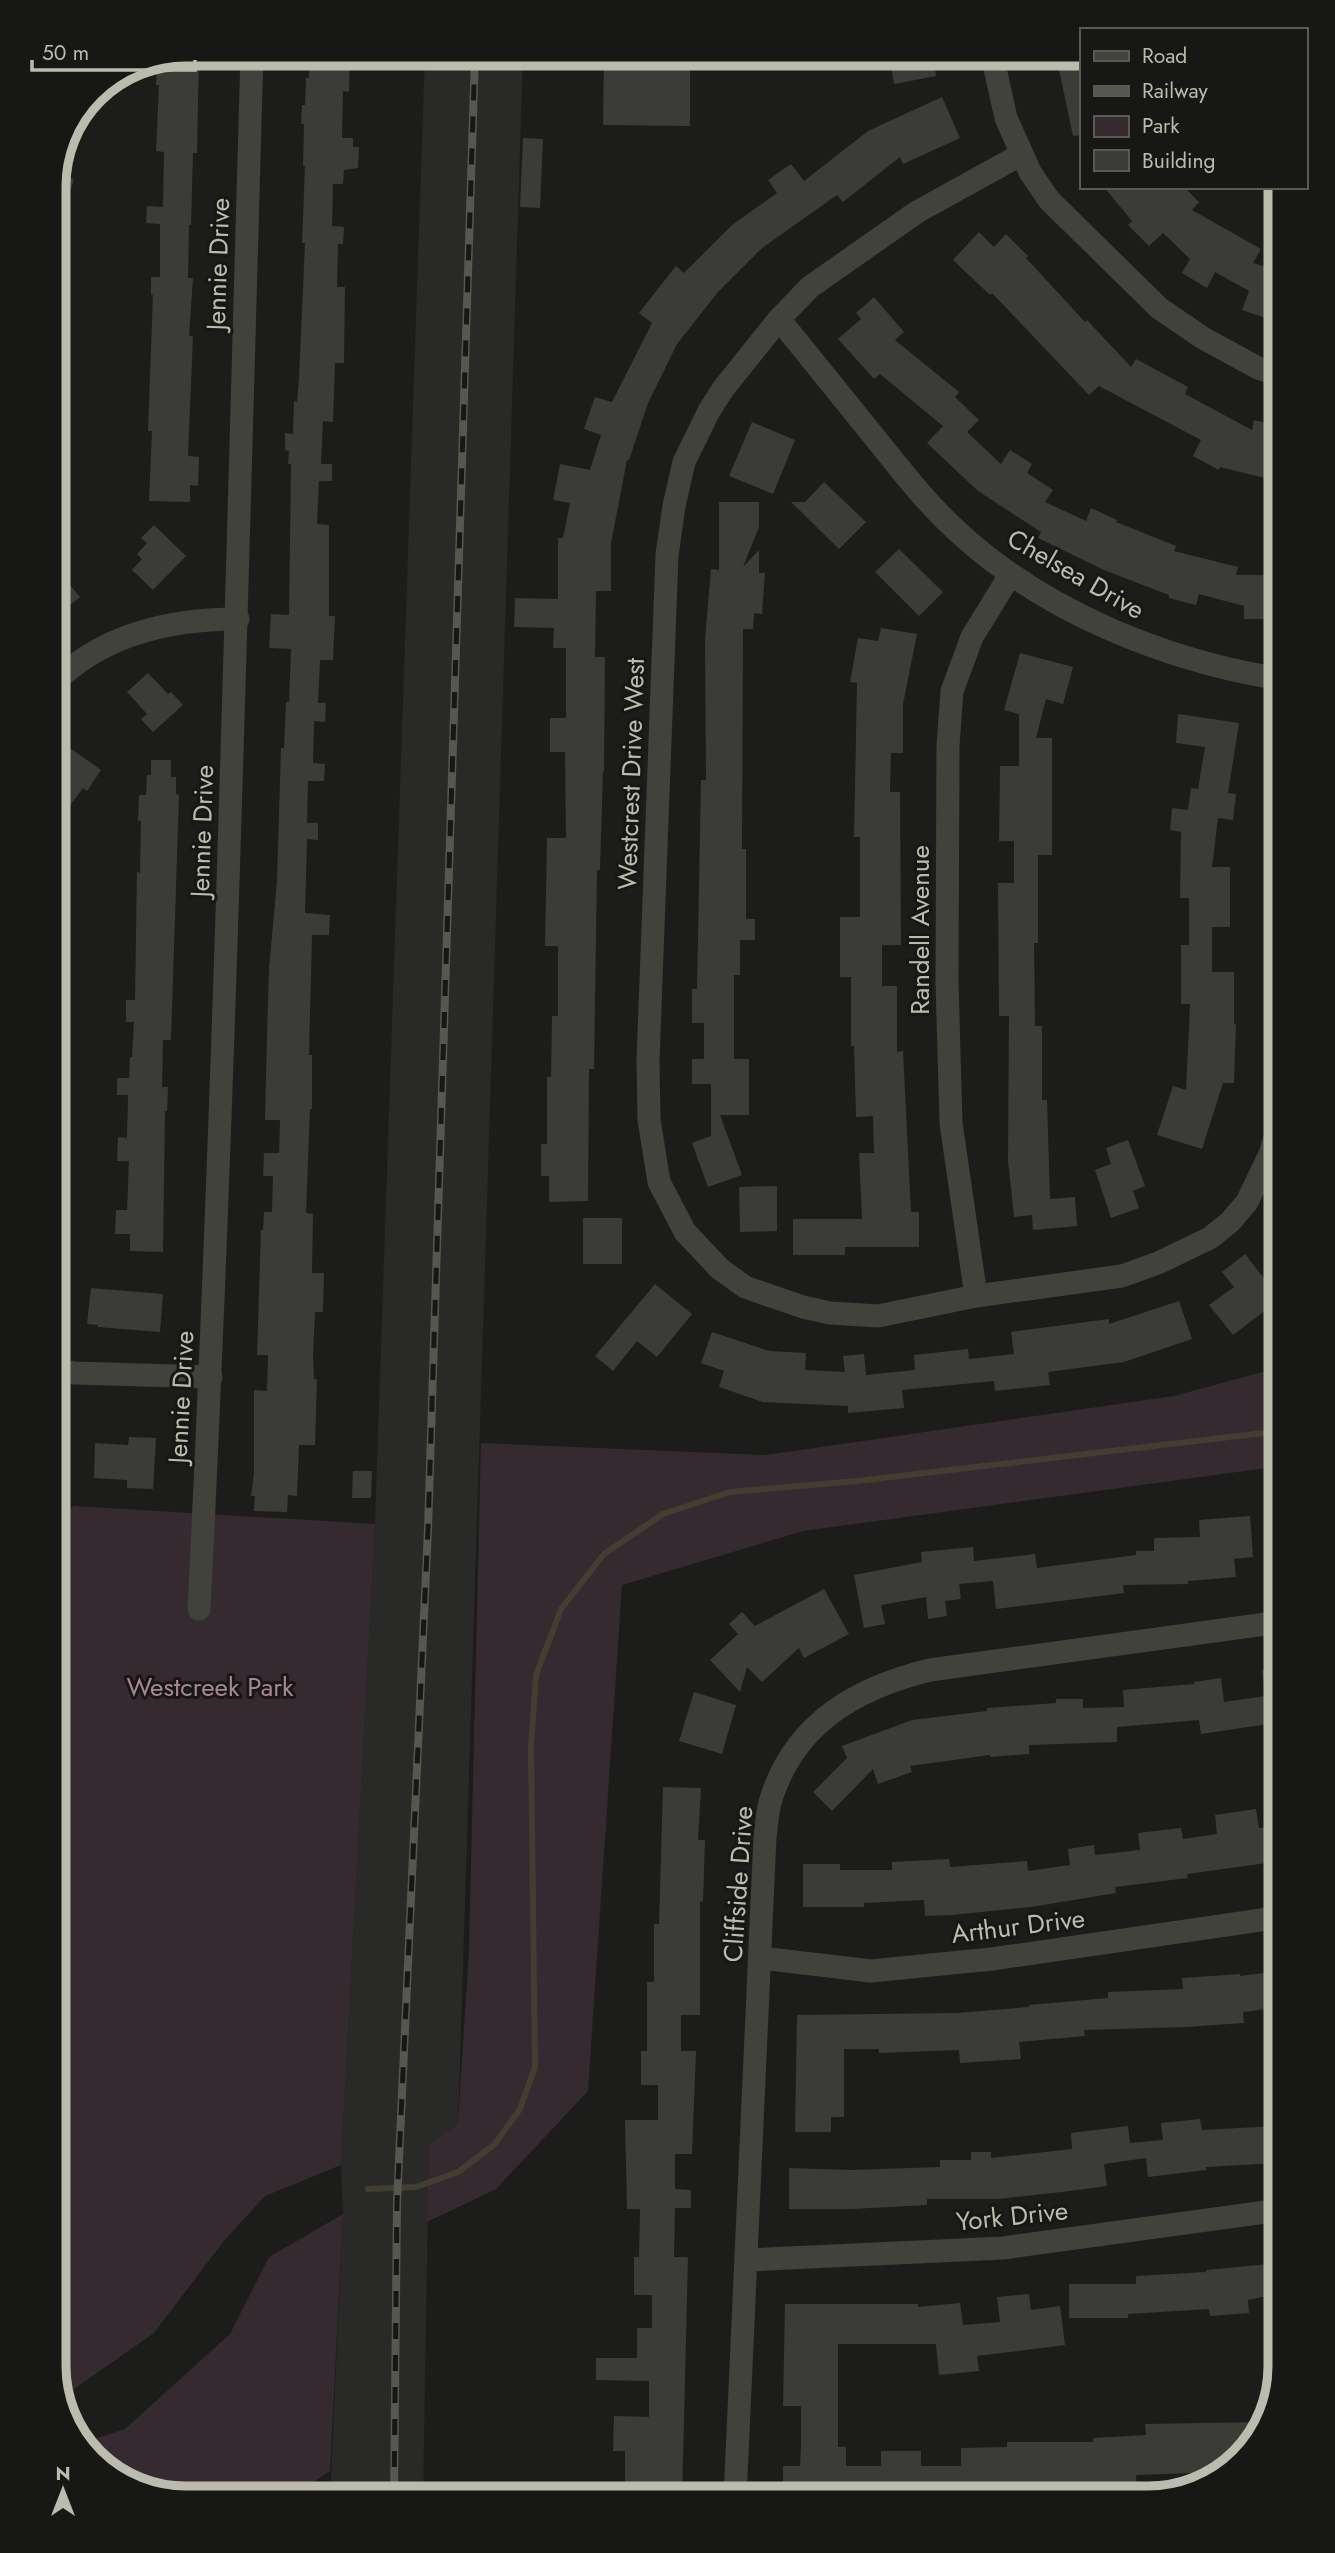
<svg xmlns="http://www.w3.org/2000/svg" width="1335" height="2553" font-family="Jost,sans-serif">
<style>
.built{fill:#292a27}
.green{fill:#352a30}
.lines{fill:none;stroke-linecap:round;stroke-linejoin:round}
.stream{stroke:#423f30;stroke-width:6}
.building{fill:#3b3c38}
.street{stroke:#40423b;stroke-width:23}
.rail-casing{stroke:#56574e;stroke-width:8}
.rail{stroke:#171815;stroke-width:5;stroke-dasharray:16;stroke-linecap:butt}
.labels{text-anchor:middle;stroke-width:6;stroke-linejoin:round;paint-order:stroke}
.street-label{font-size:26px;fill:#bbbcad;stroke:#171815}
.park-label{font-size:26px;fill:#a78497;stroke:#171815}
.rim{fill:none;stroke:#bbbcad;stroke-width:9}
</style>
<rect width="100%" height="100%" fill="#1c1d1b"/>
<path class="built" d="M425,54H523L458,2124L429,2145L423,2499H330L343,2214L341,2165L375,1524Z"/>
<path class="green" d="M1281,1367V1466L803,1531L622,1585L588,2091L496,2189L427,2222L429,2144L458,2124L469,1950L481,1443L766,1455L1174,1396Z
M74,1506L375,1524L341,2165L265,2196L223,2242L154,2333L61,2398L54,2366V1525Z
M343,2214L330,2471L288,2499L178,2498L113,2476L84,2442L125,2429L230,2334L269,2257Z"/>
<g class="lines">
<path class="stream" d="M368,2189L416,2187L458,2172L494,2145L520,2109L535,2067L531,1746L536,1675L561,1609L604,1554L663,1514L730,1492L857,1481L1281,1431"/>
</g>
<path class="building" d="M187,54H199L197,153H193L191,225H189L188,278H193L189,336H193L188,456L199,457L198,486L190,485V502L149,501L152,431H148L153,295H151V277H160V224L146,223L147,206L163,207L164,152L156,151L159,85H156L157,67H160V59Z
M310,54H350L349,92L343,91L342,138H353V147H359L358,168L344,170L343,184H333L332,226L344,227L343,244H338L337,287H345L344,363H335L333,422L323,421L321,464H332V481H319L317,524L329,525V616H335L333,660H320L318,703H326L325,722L314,721L313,763L325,764L324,781H308L307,823H318V840L307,839L305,913L330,915L329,935H312L309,1055H312V1109H310L306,1213L313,1214L312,1273H324L323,1312H315L313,1355L314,1379H317L315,1445H299L297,1496L288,1495L287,1512L254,1511L255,1496H251L254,1473V1390L267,1391L268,1355H257L261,1230H263L264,1212H272L273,1176H263L264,1153H279L280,1120H265L267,1034L269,969L277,881L281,748H284L286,702H289L291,649L269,648L271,614L289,615L291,464H288L289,451L285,450V433L293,434L294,401L297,402L299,378L305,243H302L305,166H303L304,124H301L302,105H305L306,78H309Z
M604,54H690V126L603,125Z
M889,54H933L936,76L894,84Z
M1056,55H1081V135L1073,136Z
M942,97L960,138L903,164L900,157L843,202L837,195L762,248L718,292L677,344L648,403L629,460H627L611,543V591H596L595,657H605L604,771H603L600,870H597L594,1069H589L588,1201L549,1202V1176H541V1144H547V1077H551L552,1016H558V946H545L547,838H566L565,752H550V718H566V648H553L554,628L514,627L515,598L558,599V538H563L570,503L553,500L560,464L590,470L601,435L584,429L595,397L612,402L652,323L639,313L676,266L684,273L732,225L777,193L768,180L791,164L804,181L868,131Z
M523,138L543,139L540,208L520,207Z
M56,175L74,179L59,229L55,228Z
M1104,187H1184L1199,202L1192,210L1261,249L1253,263L1281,272V323L1242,310L1249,291L1215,272L1207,288L1182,273L1190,259L1163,233L1149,246L1128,225L1132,221Z
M979,232L994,247L1006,234L1028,256L1026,258L1085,322L1087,320L1131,367L1136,359L1188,387L1185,394L1252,430L1254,420L1278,426L1273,446L1281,448V482L1220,467L1219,470L1193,456L1201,440L1099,386L1089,395L992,293L990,295L953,260Z
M874,297L904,332L895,340L959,392L955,397L979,420L967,432L1001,464L1010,450L1032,464L1027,473L1053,490L1045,502L1086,521L1091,508L1117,520L1116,522L1176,546L1174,551L1238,567L1236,575H1281V619H1244V606L1199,594L1196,605L1169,598V595L1104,570L1038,538L1041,532L978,491L927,443L943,426L880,374L874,379L838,339L861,319L856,313Z
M752,422L795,440L773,494L729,476Z
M824,482L866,522L839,549L791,502H805Z
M719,502H759V527L743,567L759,550V573H765L762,614L754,613L753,629H743L742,849H746V919H755V940H740V975H734V1059H749V1115H720L742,1175L708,1187L692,1143L711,1136V1084H692V1059H704V1023H692V989H697L701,780H706L705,640L711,569L719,570Z
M154,525L186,556L153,590L132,570L142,559L137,554L147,543L141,538Z
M899,549L943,592L919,616L875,572Z
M54,566L80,597L54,618Z
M881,628L917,634L903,704V753H891L890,792H900L901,945H882V986H897V1052L903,1051L911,1212H919V1247H845V1255H793V1219H862L859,1153H874L873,1116L856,1117L854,1046H851V977H840V917H860V837H854L857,683L850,682L858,638L878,641Z
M1020,653L1073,667L1063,704L1046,699L1036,738H1052V855H1038V943H1034L1035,1026H1042V1100H1047L1050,1199L1075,1197L1077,1226L1033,1230L1032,1215L1014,1217L1008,1160L1009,1016H999L998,883H1014V841H999L1000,766H1019V714L1004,710Z
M148,673L168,694L171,692L183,705L153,732L141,719L147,714L127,692Z
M1178,714L1239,723L1228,793L1236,794L1233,820L1218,818L1212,867H1230V927H1212V972H1234V1024H1236L1234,1083H1223L1202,1149L1157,1135L1173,1086L1186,1090L1190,1004H1181V945H1189V898H1180L1181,832L1170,830L1172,808L1188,810L1191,788L1198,789L1205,747L1176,743Z
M67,746L101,770L87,791L83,788L54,827V764Z
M151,760H171V777H176V794L179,795L171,1040H163L162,1087H168L167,1111H165L163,1252L130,1251V1234H115L116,1210H127L129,1161H117L118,1137L127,1138L128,1095H117V1078H129L130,1057H132L134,1022H126V1000H135L137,872L140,873L141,821H138L139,795H146L147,775H151Z
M1128,1140L1145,1186L1133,1191L1139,1208L1111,1218L1095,1170L1111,1164L1106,1148Z
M777,1186V1231L740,1232L739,1187Z
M583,1218H622V1264H583Z
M1245,1254L1280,1299L1233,1335L1209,1305L1234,1287L1222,1272Z
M655,1284L692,1314L657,1357L637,1341L613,1371L595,1356Z
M91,1288L163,1294L160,1332L98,1327V1325L87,1324Z
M1179,1301L1192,1339L1124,1362L1048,1372L1050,1385L995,1391L994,1381L902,1390L904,1408L848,1413V1406L763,1402L719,1387L724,1371L701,1363L712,1332L769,1351L806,1353L805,1370L845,1372L843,1356L864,1354L866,1375L915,1370L914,1355L968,1349L969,1359L1014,1354L1011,1332L1109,1319V1324Z
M129,1437L156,1438L153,1489L127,1488V1480L94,1478L95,1443L128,1445Z
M353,1471H372L371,1498H352Z
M1250,1516L1253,1557L1234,1559L1236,1577L1188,1581V1584L1123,1585L1124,1593L996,1609L993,1581L959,1584L961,1599L945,1601L947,1616L928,1619L926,1597L881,1605L885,1624L864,1628L854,1575L922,1562L921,1552L973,1547L974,1561L1035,1554L1037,1568L1136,1555V1551H1154V1538L1200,1537L1199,1520Z
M824,1589L849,1634L804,1658L799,1648L762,1682L747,1667L740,1692L710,1660L738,1634L729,1624L742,1612L755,1626Z
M1281,1669V1731H1268V1724L1201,1734L1199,1720L1117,1727V1742L1029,1745V1754L990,1757V1755L910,1766L912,1772L878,1784L873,1769L832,1811L813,1792L847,1758L842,1746L912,1720L987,1711V1708L1056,1703V1699H1083V1708L1124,1707L1123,1690L1194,1684V1682L1221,1678L1224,1702L1265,1696L1262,1670Z
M694,1692L736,1705L722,1754L679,1741Z
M663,1787L701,1788L698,1840H705L703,1902L700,1901V2015H681V2051H696L692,2154H675V2189L691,2190V2208H675L674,2257H688L682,2499H644V2490H625V2451H613L614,2416L649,2417V2381L596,2380V2358H637V2328H652V2295H634V2257H639L640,2209H627L625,2120H658V2085H641V2051H647V1982H654V1924H659Z
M1256,1809L1259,1828L1281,1826V1861L1187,1874L1188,1878L1115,1887L1116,1893L1031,1907L952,1915L925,1916L924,1900L864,1903V1907H803V1864H840V1870H892V1862L949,1859L950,1867L1027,1861L1028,1871L1070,1865L1068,1849L1094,1845L1095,1855L1140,1850L1138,1833L1181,1828L1183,1839L1217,1834L1215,1815Z
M1281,1971V2007L1243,2012L1244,2023L1186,2027L1084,2030L1085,2036L1019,2042L1021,2059L960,2063L959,2050L879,2053V2049H844V2117H831V2132H795L797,2015L957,2013L1029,2007V2005L1108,1998V1992L1183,1989L1182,1978L1240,1974V1976Z
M1200,2119L1202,2130L1275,2126L1277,2163L1206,2167V2170L1148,2177L1146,2158L1104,2164L1107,2186L1070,2191L998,2199H927V2205L852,2209H789V2168L852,2170L940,2167V2160H971V2152H991V2158L1072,2149L1071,2133L1128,2126L1130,2143L1163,2140L1161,2123Z
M1281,2263V2293L1248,2300L1249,2313L1210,2316L1209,2309L1128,2314V2318H1069V2284H1136V2276L1206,2272V2270Z
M1029,2294L1031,2310L1060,2306L1065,2345L977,2356L979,2371L939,2375L936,2344H838V2447H846V2466H881V2451H921V2466H961V2448L1007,2447V2442H1093V2438L1146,2435L1145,2424L1264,2422L1258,2440L1220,2472L1136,2475L1137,2487L1062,2492V2495H998V2497L783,2499V2466H800L801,2447V2406H783L785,2304H918V2307L960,2303L963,2325L1000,2322L997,2297Z"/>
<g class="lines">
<path class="street" d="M992,55L1006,118L1030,172L1049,200L1159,308L1203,338L1258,368L1281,376
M1022,154L917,212L810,287L779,319L723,389L709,411L684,462L674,506L667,555L648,1060L649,1120L659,1182L685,1232L720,1269L745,1287L803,1307L830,1313L878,1316L976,1296L1122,1276L1158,1263L1210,1238L1230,1222L1247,1202L1270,1154L1281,1118
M779,319C811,359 844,399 876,439C902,471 926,503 957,531C1043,611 1165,661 1281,679
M54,683C103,634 171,619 238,619
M1281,903V856
M976,1296L951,1123L947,982L948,746L952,691L972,637L1010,575
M54,1369L74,1373L211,1377
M199,1609C225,1091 237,573 252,54
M761,1958L871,1971L992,1959L1281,1917
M747,2260L1003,2248L1281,2210
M735,2499L765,1837C767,1824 767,1811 771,1799C795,1723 856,1688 930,1670L1281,1622"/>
<defs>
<path id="rail" d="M394,2499L397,2203L428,1529L475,54"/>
</defs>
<use href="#rail" class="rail-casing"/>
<use href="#rail" class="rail"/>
</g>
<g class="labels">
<g class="street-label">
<text transform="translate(218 264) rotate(-88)" y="9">Jennie Drive</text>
<text transform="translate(1076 574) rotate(30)" y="9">Chelsea Drive</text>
<text transform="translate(631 774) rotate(-88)" y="9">Westcrest Drive West</text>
<text transform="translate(202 831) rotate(-88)" y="9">Jennie Drive</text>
<text transform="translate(920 930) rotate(-90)" y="9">Randell Avenue</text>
<text transform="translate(181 1397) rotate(-87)" y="9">Jennie Drive</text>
<text transform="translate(738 1884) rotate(-86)" y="9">Cliffside Drive</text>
<text transform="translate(1018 1926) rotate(-7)" y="9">Arthur Drive</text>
<text transform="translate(1012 2216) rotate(-6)" y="9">York Drive</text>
</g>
<g class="park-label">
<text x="210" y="1696">Westcreek Park</text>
</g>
</g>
<path d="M0 0H1335V2553H0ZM186 66H1148A120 120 0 0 1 1268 186V2366A120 120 0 0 1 1148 2486H186A120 120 0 0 1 66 2366V186A120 120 0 0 1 186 66Z" fill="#171815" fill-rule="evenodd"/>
<path class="rim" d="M186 66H1148A120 120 0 0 1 1268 186V2366A120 120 0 0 1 1148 2486H186A120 120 0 0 1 66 2366V186A120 120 0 0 1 186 66Z"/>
<rect x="1080" y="28" width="228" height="161" fill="#171815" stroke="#595a52" stroke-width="2"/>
<rect x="1094" y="51" width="35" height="10" fill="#40423b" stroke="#595a52" stroke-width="2"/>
<text x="1142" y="63" font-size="21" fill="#bbbcad">Road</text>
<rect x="1094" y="86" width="35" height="10" fill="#56574e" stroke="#595a52" stroke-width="2"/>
<text x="1142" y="98" font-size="21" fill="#bbbcad">Railway</text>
<rect x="1094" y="116" width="35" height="21" fill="#352a30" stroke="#595a52" stroke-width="2"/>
<text x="1142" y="133" font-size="21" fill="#bbbcad">Park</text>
<rect x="1094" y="150" width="35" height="21" fill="#3b3c38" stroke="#595a52" stroke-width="2"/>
<text x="1142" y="168" font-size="21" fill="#bbbcad">Building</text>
<g transform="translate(63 2490)" stroke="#171815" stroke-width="5" paint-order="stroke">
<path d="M0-5L12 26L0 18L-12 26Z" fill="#bbbcad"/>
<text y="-10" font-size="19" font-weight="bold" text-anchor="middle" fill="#bbbcad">N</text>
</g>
<path d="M32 60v10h163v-10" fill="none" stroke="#bbbcad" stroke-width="3.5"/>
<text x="42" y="60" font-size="21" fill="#bbbcad" stroke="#171815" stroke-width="5" paint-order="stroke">50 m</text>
</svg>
